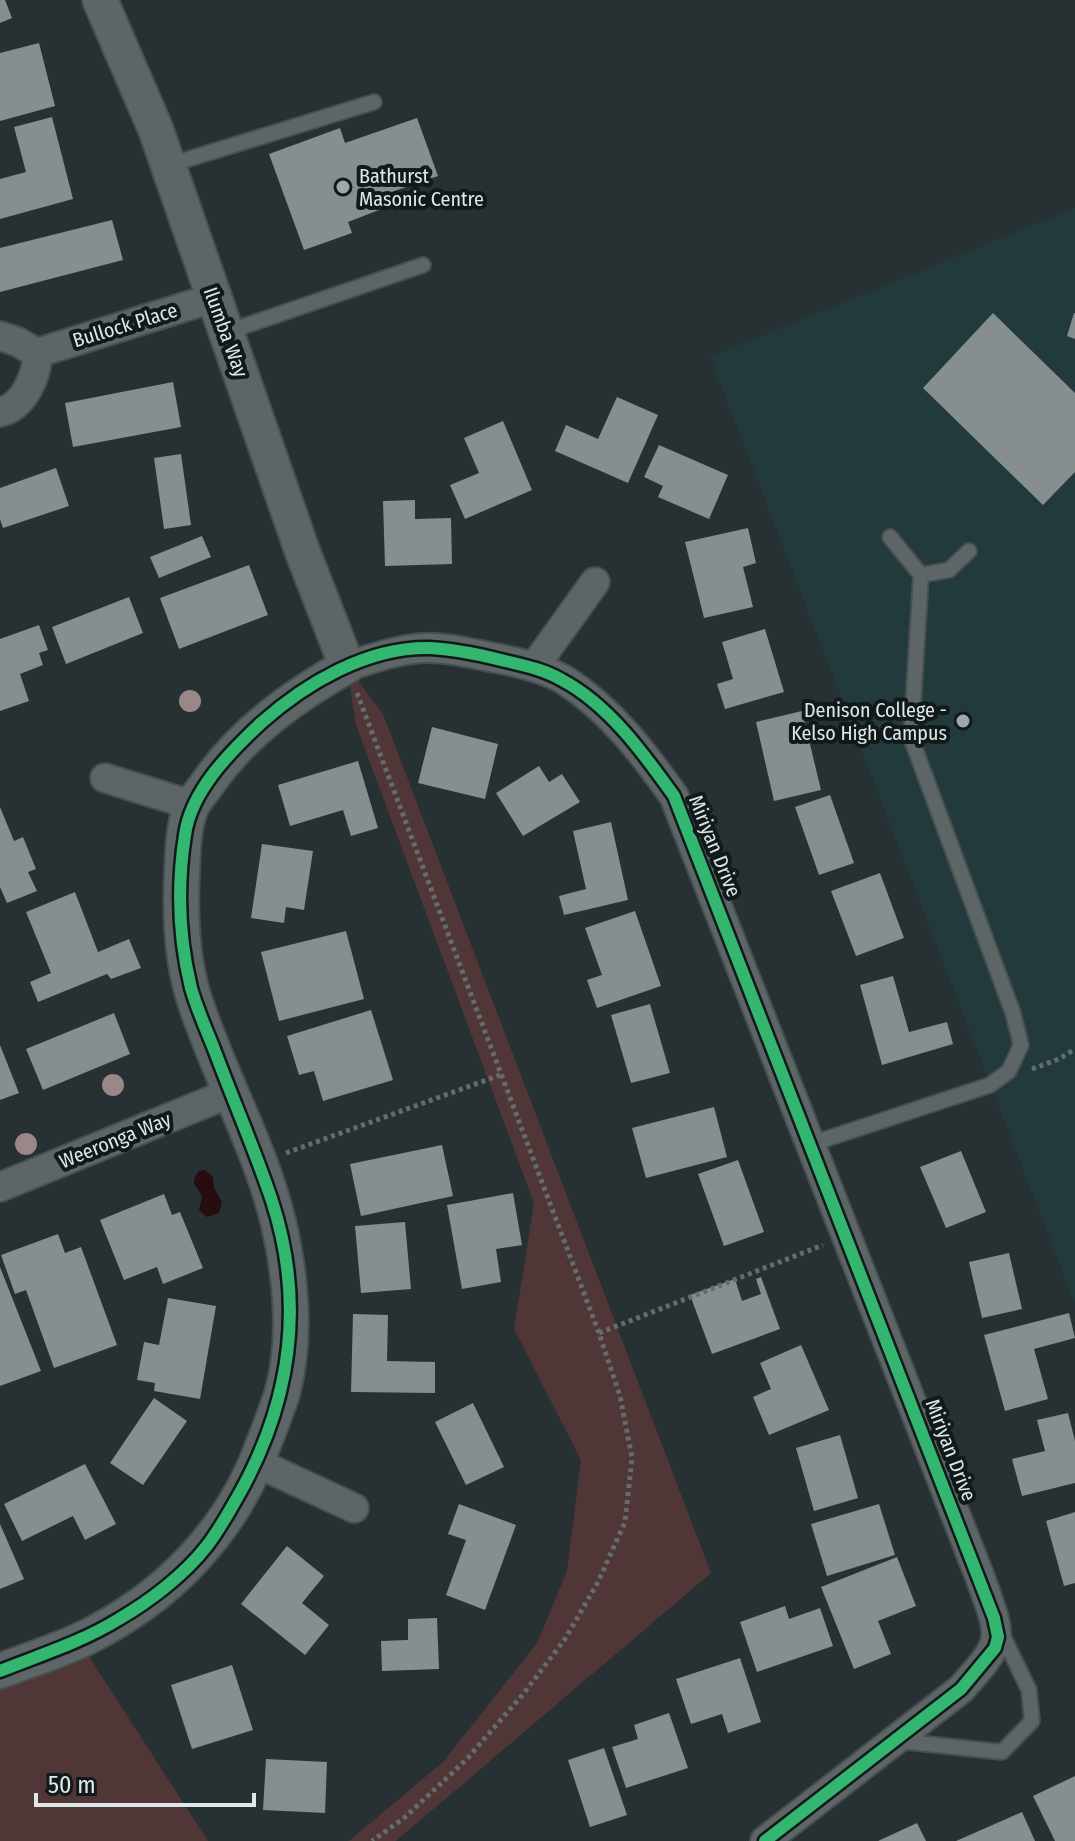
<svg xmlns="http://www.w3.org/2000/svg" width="1075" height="1841" font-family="'Fira Sans Condensed',sans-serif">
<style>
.built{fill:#233a3d}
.green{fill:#503636}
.water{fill:#270d0f}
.building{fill:#868e90}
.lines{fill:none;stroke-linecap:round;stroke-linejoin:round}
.service-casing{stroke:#464e4f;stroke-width:18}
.minor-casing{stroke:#464e4f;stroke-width:32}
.tertiary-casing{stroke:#464e4f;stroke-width:38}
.path{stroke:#656c6d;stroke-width:5;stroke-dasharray:4 4;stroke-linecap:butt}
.service{stroke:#5e6566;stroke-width:14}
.minor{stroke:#5e6566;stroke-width:28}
.tertiary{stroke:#5e6566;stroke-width:34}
.cycleway-casing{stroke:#12191b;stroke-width:17}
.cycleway{stroke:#33b770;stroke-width:12}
.tree{fill:#9a8787}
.poi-dot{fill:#9ea8a9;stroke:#12191b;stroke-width:3}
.labels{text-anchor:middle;stroke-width:8;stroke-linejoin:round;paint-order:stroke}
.poi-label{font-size:20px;fill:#dee8e9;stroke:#12191b;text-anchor:start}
.street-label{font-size:20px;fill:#dee8e9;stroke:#12191b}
</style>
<rect width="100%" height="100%" fill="#273032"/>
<path class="built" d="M1075,208V1304L710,357Z"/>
<path class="green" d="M347,666L383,714L711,1573L396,1841H349L443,1762L537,1643L567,1571L581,1460L514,1329L534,1203L356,725Z
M79,1641L208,1841H0V1671Z"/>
<path class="water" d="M205,1170L213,1177L214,1188L222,1202L219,1213L207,1217L199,1210L202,1197C198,1185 188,1185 199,1171Z"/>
<path class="building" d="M0,0H5L12,18L0,23Z
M39,43L55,106L0,121V53Z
M52,117L73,199L0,219V179L26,172L14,127Z
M417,118L438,176L380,196L384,208L348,222L352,233L304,250L269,154L340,128L345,143Z
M112,220L123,260L0,292V248Z
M993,313L1075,393V472L1043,505L923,388Z
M1074,313H1075V339L1067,336Z
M173,382L181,427L73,447L65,403Z
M617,397L658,415L628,483L555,451L566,425L598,439Z
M503,421L532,490L465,519L450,485L479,473L464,438Z
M659,445L728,475L709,519L658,497L663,486L644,477Z
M181,454L191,525L164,529L154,458Z
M56,468L69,506L3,528L0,519V488Z
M415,500V519L451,518L452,564L385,566L383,501Z
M748,528L756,563L743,567L753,607L704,618L685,542Z
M202,536L211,557L159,578L150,557Z
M249,565L268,615L179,649L160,598Z
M129,597L143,633L66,664L52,627Z
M39,625L48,650L39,653L43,665L20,674L29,701L0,711V639Z
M765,629L784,692L725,709L717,684L733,679L722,642Z
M802,711L821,790L774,801L756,722Z
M432,727L498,744L485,799L418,783Z
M358,761L378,828L351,836L343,810L290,826L278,785Z
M539,766L549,782L562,774L580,802L523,836L496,793Z
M830,795L854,863L819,875L795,807Z
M0,807L14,841L23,837L36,869L28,872L37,891L7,903L0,887Z
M611,822L628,900L564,915L559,896L586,889L573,831Z
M262,844L313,851L304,910L286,907L284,923L251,918Z
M880,873L904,938L856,956L831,891Z
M75,892L98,952L129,939L141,968L111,979L107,974L38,1002L30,982L51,973L26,912Z
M635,911L661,986L597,1008L587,980L602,975L585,928Z
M346,931L364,999L279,1021L261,952Z
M893,976L909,1032L947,1022L953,1044L882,1065L860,985Z
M650,1004L670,1073L631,1083L611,1015Z
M371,1010L393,1080L323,1101L314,1071L299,1075L287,1036Z
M114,1013L130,1054L43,1090L26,1049Z
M0,1045L19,1093L0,1100Z
M714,1107L727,1157L646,1178L632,1128Z
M442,1145L453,1196L361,1216L350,1164Z
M961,1151L986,1212L946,1228L920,1167Z
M738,1160L764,1232L724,1246L698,1174Z
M513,1193L522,1245L496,1249L501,1282L462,1289L447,1205Z
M164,1194L172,1215L180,1212L203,1268L163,1284L157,1267L124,1280L100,1220Z
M405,1222L411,1289L361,1293L355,1226Z
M58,1234L65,1253L81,1247L117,1345L54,1368L26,1290L15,1294L1,1255Z
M1009,1253L1022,1309L982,1318L969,1262Z
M0,1267L41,1371L0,1386Z
M761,1277L780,1329L712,1354L690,1295L735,1279L742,1301L761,1294L756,1279Z
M168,1298L216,1306L200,1399L154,1391L155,1383L137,1380L144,1342L159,1345Z
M1069,1313L1075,1338L1034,1349L1048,1399L1005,1411L984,1335Z
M353,1314L388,1315L387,1361L435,1362V1393L351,1392Z
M801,1345L829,1410L769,1435L753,1397L771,1389L760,1363Z
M154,1398L187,1421L143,1485L110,1463Z
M473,1403L504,1467L466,1485L435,1422Z
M1068,1413L1075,1441V1483L1022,1496L1012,1459L1045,1451L1037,1420Z
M840,1435L858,1498L814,1511L796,1448Z
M85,1464L116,1524L85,1540L73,1516L22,1541L4,1504Z
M459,1504L516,1525L485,1610L446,1595L466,1540L448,1534Z
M879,1504L895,1555L827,1576L811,1524Z
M1075,1512V1583L1064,1586L1046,1521Z
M0,1524L24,1579L0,1589Z
M287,1546L324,1576L302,1603L329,1625L305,1655L241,1604Z
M897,1557L916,1606L878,1621L891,1654L854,1669L821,1587Z
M785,1606L789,1619L820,1608L833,1646L757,1672L740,1622Z
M437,1618L439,1669L382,1671L381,1641L408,1640V1619Z
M740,1658L761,1722L728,1733L722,1714L691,1724L676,1679Z
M232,1665L253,1730L192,1749L171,1685Z
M669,1713L688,1768L626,1788L612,1747L638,1739L634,1725Z
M604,1748L627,1815L590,1827L568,1760Z
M266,1759L327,1762L325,1813L263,1810Z
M1075,1776V1841H1055L1033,1796Z
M1022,1812L1035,1841H956Z
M917,1823L926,1841H878Z"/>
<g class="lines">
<defs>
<path id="service" d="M169,165L374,102
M227,332L423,265
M921,575L949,570L969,551
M811,1144L990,1085L1009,1071L1021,1045L1013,1013L911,738L921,575L890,537
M898,1741L1002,1752L1032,1721L1029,1690L1001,1632"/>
<path id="minor" d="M0,336L18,342L37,353L213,298
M0,412C24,407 38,374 37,353
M347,666C372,659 398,649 424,648C444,647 465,652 485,656C512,661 543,667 566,681C611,710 644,754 674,796L980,1577C1002,1640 1007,1638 961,1689L765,1841
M534,667L595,582
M105,778L192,805
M0,1187L230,1093
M257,1463L354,1508"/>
<path id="tertiary" d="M0,1671C27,1661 55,1652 81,1640C167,1599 233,1531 265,1440C271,1425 277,1409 282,1394C297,1340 291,1275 278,1221C259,1143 217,1072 193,995C181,955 180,913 182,872C183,851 183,825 192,805C197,796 205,788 210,780C246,730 294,696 347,666L303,553L156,130L100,0"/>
</defs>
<use href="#service" class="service-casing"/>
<use href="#minor" class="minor-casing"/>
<use href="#tertiary" class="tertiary-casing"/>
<path class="path" d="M357,693L599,1333L620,1396L632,1458L625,1522L598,1582L565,1639L524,1693L466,1760L404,1818L372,1841
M1032,1069L1059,1059L1075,1049
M286,1153L503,1074
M599,1333L823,1245"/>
<use href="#service" class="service"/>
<use href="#minor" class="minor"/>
<use href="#tertiary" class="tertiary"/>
<defs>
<path id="cycleway" d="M0,1671C40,1655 82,1642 119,1619C150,1601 184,1575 206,1547C218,1532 227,1515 237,1498C290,1405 306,1306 272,1201C255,1150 233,1100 214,1049C206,1029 197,1009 191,988C179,939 177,886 185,835C191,791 229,753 261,723C306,683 367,647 429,648C453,649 477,654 501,660C522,665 543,669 562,680C609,705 644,754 674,796L994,1618L998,1637L995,1648L961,1689L765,1841"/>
</defs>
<use href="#cycleway" class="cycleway-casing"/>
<use href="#cycleway" class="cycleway"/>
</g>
<g class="tree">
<circle cx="190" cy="701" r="11"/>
<circle cx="113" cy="1085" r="11"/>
<circle cx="26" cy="1144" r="11"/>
</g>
<g class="poi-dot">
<circle cx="343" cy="187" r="8"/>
<circle cx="963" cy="721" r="8"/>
</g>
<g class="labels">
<g class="poi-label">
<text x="359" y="183">Bathurst<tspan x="359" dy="23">Masonic Centre</tspan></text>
<text x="947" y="717" text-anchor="end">Denison College -<tspan x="947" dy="23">Kelso High Campus</tspan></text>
</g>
<g class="street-label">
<text transform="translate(125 325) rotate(-17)" y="7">Bullock Place</text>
<text transform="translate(226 332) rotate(70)" y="7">Ilumba Way</text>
<text transform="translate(715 846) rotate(68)" y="7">Miriyan Drive</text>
<text transform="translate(115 1140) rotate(-22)" y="7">Weeronga Way</text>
<text transform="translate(951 1450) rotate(69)" y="7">Miriyan Drive</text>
</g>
</g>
<path d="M36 1793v12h218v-12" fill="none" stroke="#dee8e9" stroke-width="4"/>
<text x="48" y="1793" font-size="24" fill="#dee8e9" stroke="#12191b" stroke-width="6" paint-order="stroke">50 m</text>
</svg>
